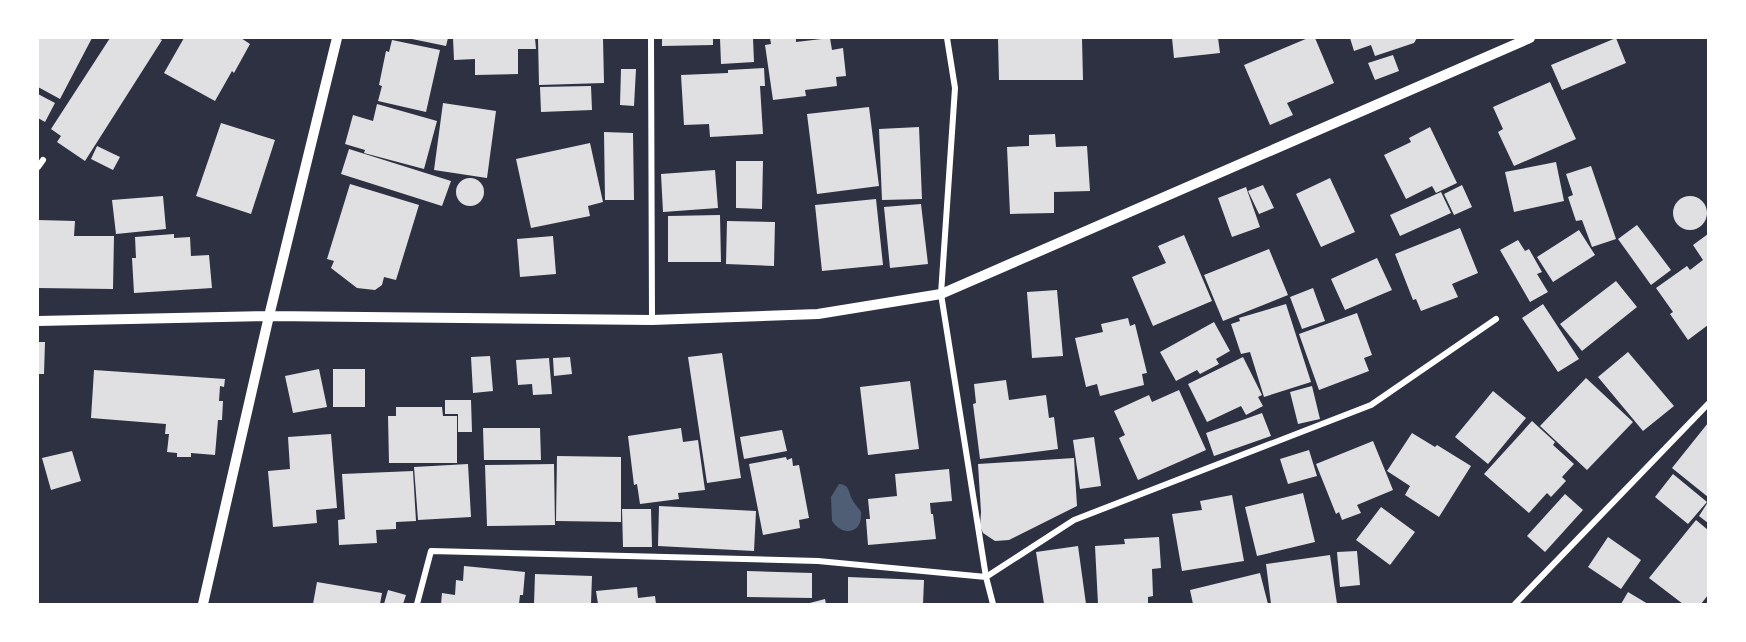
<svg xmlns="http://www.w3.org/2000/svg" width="1746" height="642" font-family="Montserrat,sans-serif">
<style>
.water{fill:#4f5d75}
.building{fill:#e0e0e3}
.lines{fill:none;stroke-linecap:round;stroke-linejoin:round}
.minor{stroke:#fff;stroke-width:6}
.tertiary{stroke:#fff;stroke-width:10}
</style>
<rect width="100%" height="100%" fill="#2d3142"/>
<path class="water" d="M839,484C850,485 848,491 852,499C854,504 859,508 861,512C863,534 843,537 832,521L831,497Z"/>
<path class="building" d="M38,38H92L60,99L38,87Z
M110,38H158L162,40L85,161L57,142L61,136L51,129Z
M184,38H241L250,44L234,73L232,71L215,101L164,73Z
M407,38H448L446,46Z
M453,38H535L536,49H518V74L475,75V59L454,60Z
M538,38H603L604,83L539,85Z
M662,38H713V45L662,46Z
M720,38H753L754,62L721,64Z
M770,38H796V42L830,38L832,50L843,48L846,76L836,77L837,86L805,90L806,96L773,100L765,45L771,44Z
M998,38H1082L1083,80H999Z
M1172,38H1218L1220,53L1174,58Z
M1308,38H1315L1334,83L1287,103L1293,115L1270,125L1244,65Z
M1350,38H1417L1414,43L1375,56L1371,45L1354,51Z
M1616,38L1626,63L1562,90L1551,65Z
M392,40L440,50L426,112L378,101L382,86L379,85L386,51L389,52Z
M1393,55L1399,71L1375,80L1368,63Z
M764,68L765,86H760L763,134L710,137L709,124L684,125L681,75L728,73V70Z
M621,69H636L634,106L620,105Z
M1550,82L1576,139L1514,166L1498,132L1503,129L1493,107Z
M591,86L592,110L541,112L540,87Z
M38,94L55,103L45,122L38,118Z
M443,103L496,111L487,178L434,170Z
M377,104L437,121L424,169L364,153L365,150L345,144L353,115L373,121Z
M869,107L879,186L817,194L807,114Z
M221,123L275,140L251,214L196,196Z
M919,127L922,199L882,200L879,129Z
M1430,127L1457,183L1436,193L1432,186L1406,199L1384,155L1411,142L1409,138Z
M604,132L633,133L634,200H605Z
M1055,134L1056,147L1087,146L1090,191L1054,192V213L1010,214L1007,147L1029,146V135Z
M590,143L603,202L588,206L590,216L531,228L516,159Z
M97,146L120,157L113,170L91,159Z
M349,149L451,181L442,206L341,174Z
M736,161H763L762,209L736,208Z
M1556,162L1564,201L1514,212L1505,172Z
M1591,166L1616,239L1592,247L1582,220L1576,221L1568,197L1573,195L1566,174Z
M715,170L718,208L663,212L661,174Z
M1330,178L1355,232L1321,247L1296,194Z
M456 192a14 14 0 1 1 28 0a14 14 0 1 1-28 0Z
M350,184L419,205L396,280L384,277L382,285L375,290L357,288L331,268L334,261L327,259Z
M1263,185L1274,208L1259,214L1248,191Z
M1462,185L1472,207L1454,215L1444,194Z
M1246,187L1260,227L1232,237L1218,198Z
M1441,192L1451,213L1400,236L1390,215Z
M163,196L166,229L116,234L112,200Z
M1673 213a17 17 0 1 1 34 0a17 17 0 1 1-34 0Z
M876,199L883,265L822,271L815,205Z
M921,204L928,264L890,268L884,207Z
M720,215L721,262H668V216Z
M38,220L75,221L74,236H114L113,289L38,288Z
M727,221L775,222L774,266L726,264Z
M1637,225L1671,270L1651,285L1618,239Z
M1460,228L1478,273L1452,284L1458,297L1421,311L1416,299L1413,300L1395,254Z
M1579,230L1595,255L1553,282L1537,257Z
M174,234V238L190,237L191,256L209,255L212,288L134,293L132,258H136L135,237Z
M1708,234V325L1688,340L1670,314L1673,312L1656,288L1687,266L1690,270L1703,260L1693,245Z
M1184,235L1212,301L1153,326L1132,277L1166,263L1158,246Z
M553,236L556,274L520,277L517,239Z
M1518,240L1525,251L1529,249L1542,272L1537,274L1548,292L1530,302L1500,250Z
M1269,249L1288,295L1223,321L1204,275Z
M1377,258L1392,290L1345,310L1331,279Z
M1616,281L1637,307L1582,351L1560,324Z
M1313,288L1325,321L1302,329L1290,297Z
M1057,290L1063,356L1032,358L1027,292Z
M1286,304L1311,382L1264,397L1250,352L1241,354L1231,324L1240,321L1239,318Z
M1543,304L1579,359L1558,372L1522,318Z
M1357,313L1372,355L1364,358L1369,371L1319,390L1299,334Z
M1128,318L1130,326L1135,324L1147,373L1142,374L1144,385L1100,396L1097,384L1086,387L1075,338L1103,332L1101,324Z
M1214,322L1230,351L1216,359L1219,364L1200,374L1197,370L1176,381L1160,352Z
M38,342H45L44,374H38Z
M1628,352L1674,406L1643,431L1598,377Z
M722,353L741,478L707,483L688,357Z
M490,356L493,391L473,393L471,357Z
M570,357L572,374L554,376L553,358Z
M1243,357L1262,395L1258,397L1263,406L1246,415L1241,406L1207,422L1188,384Z
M549,358L552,394L533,395L532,384L518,385L516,360Z
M319,369L327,407L293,413L285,376Z
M333,369H365V407H333Z
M94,370L225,379L224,387L220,386L219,401H223L222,420H218L215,455L191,453V457H177V453L167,452L169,434H165L166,424L91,418Z
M1586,378L1633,422L1587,470L1540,426Z
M1006,380L1009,400L1046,395L1049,418L1054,417L1058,449L980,459L973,404L976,403L974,384Z
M910,381L919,449L868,455L860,387Z
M1312,386L1320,419L1298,424L1290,392Z
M1179,390L1206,450L1138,480L1119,438L1125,435L1114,411L1149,395L1152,402Z
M1493,391L1526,418L1488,464L1455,437Z
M445,400H471L472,432H458V414H445Z
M396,407H442L443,416H457V463H389L388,416H396Z
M1262,413L1271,436L1214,456L1206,433Z
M1532,421L1555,442L1553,445L1574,464L1562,477L1566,481L1551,497L1547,493L1529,513L1484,474Z
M1708,423V497L1672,468Z
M483,428H540L541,460H484Z
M681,428L683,442L698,440L705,490L678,493L679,499L640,504L637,484L634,485L628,436Z
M782,430L787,451L744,459L740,437Z
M1412,433L1435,447L1437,445L1471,466L1439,517L1405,495L1410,486L1387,471Z
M331,434L337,508L316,510L317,523L273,527L268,471L290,469L288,437Z
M1094,437L1101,486L1080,489L1073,440Z
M1373,441L1393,490L1357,505L1361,513L1342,520L1339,512L1336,514L1316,464Z
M1309,450L1317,476L1288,484L1280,459Z
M72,451L81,481L51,490L42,458Z
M557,456L621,457V522L556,521Z
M786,457L787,460L792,458L793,466L799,465L809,518L799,520L800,528L763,535L749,464Z
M1074,458L1077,506L1009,540L995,541L983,533L980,526L981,512L978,464Z
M468,464L471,517L418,520L414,467Z
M554,464L555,525L487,526L485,465Z
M949,469L952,501L930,503L931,514H933L936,539L868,545L866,519H870L868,499L897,496L895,474Z
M413,471L416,521L396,522V529L376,530L377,543L339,545L338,520L345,519L342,474Z
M1673,474L1707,502L1688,524L1655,497Z
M1303,493L1315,542L1257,556L1245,507Z
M1565,494L1583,510L1545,552L1527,536Z
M1232,495L1244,561L1182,571L1172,514L1202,510L1200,501Z
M1708,502V523L1699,516Z
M659,506L756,511L754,551L658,546Z
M1381,507L1415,532L1390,565L1356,540Z
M622,509H651L652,547H623Z
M1696,520L1708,530V595L1701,604H1683L1649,578Z
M1159,537L1161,568L1152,569L1153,596L1148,597V604H1098L1095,546L1125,544L1124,539Z
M1608,537L1641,560L1621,589L1588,567Z
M1078,546L1086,604H1044L1036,552Z
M1357,551L1360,585L1340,587L1337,552Z
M1330,555L1337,604H1271L1266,564Z
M464,566L525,572L523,595H520L519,604H441L442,593L455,595L456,580L463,581Z
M747,571L812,573V598L747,597Z
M1260,573L1268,604H1193L1190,590Z
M535,574L592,576L591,604H534Z
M848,577L924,580L923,604H848Z
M317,582L382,593L380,604H313Z
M637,587L638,598L655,596L656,604H598L596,591Z
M388,590L406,595L403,604H384Z
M1628,592L1648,604H1621Z
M825,599L826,604H806Z"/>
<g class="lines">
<path class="minor" d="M651,38L652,320
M947,38L955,88L941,294L986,577L993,604
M38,167L43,160
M417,604L431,551L818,561L986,577L1074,520L1371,405L1496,319
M1515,604L1708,404"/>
<path class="tertiary" d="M38,321L269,316L652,320L818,314L941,294L1530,38
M203,604L269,316L337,38"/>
</g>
<rect width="1746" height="642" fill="none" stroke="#ffffff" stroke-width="78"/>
</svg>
